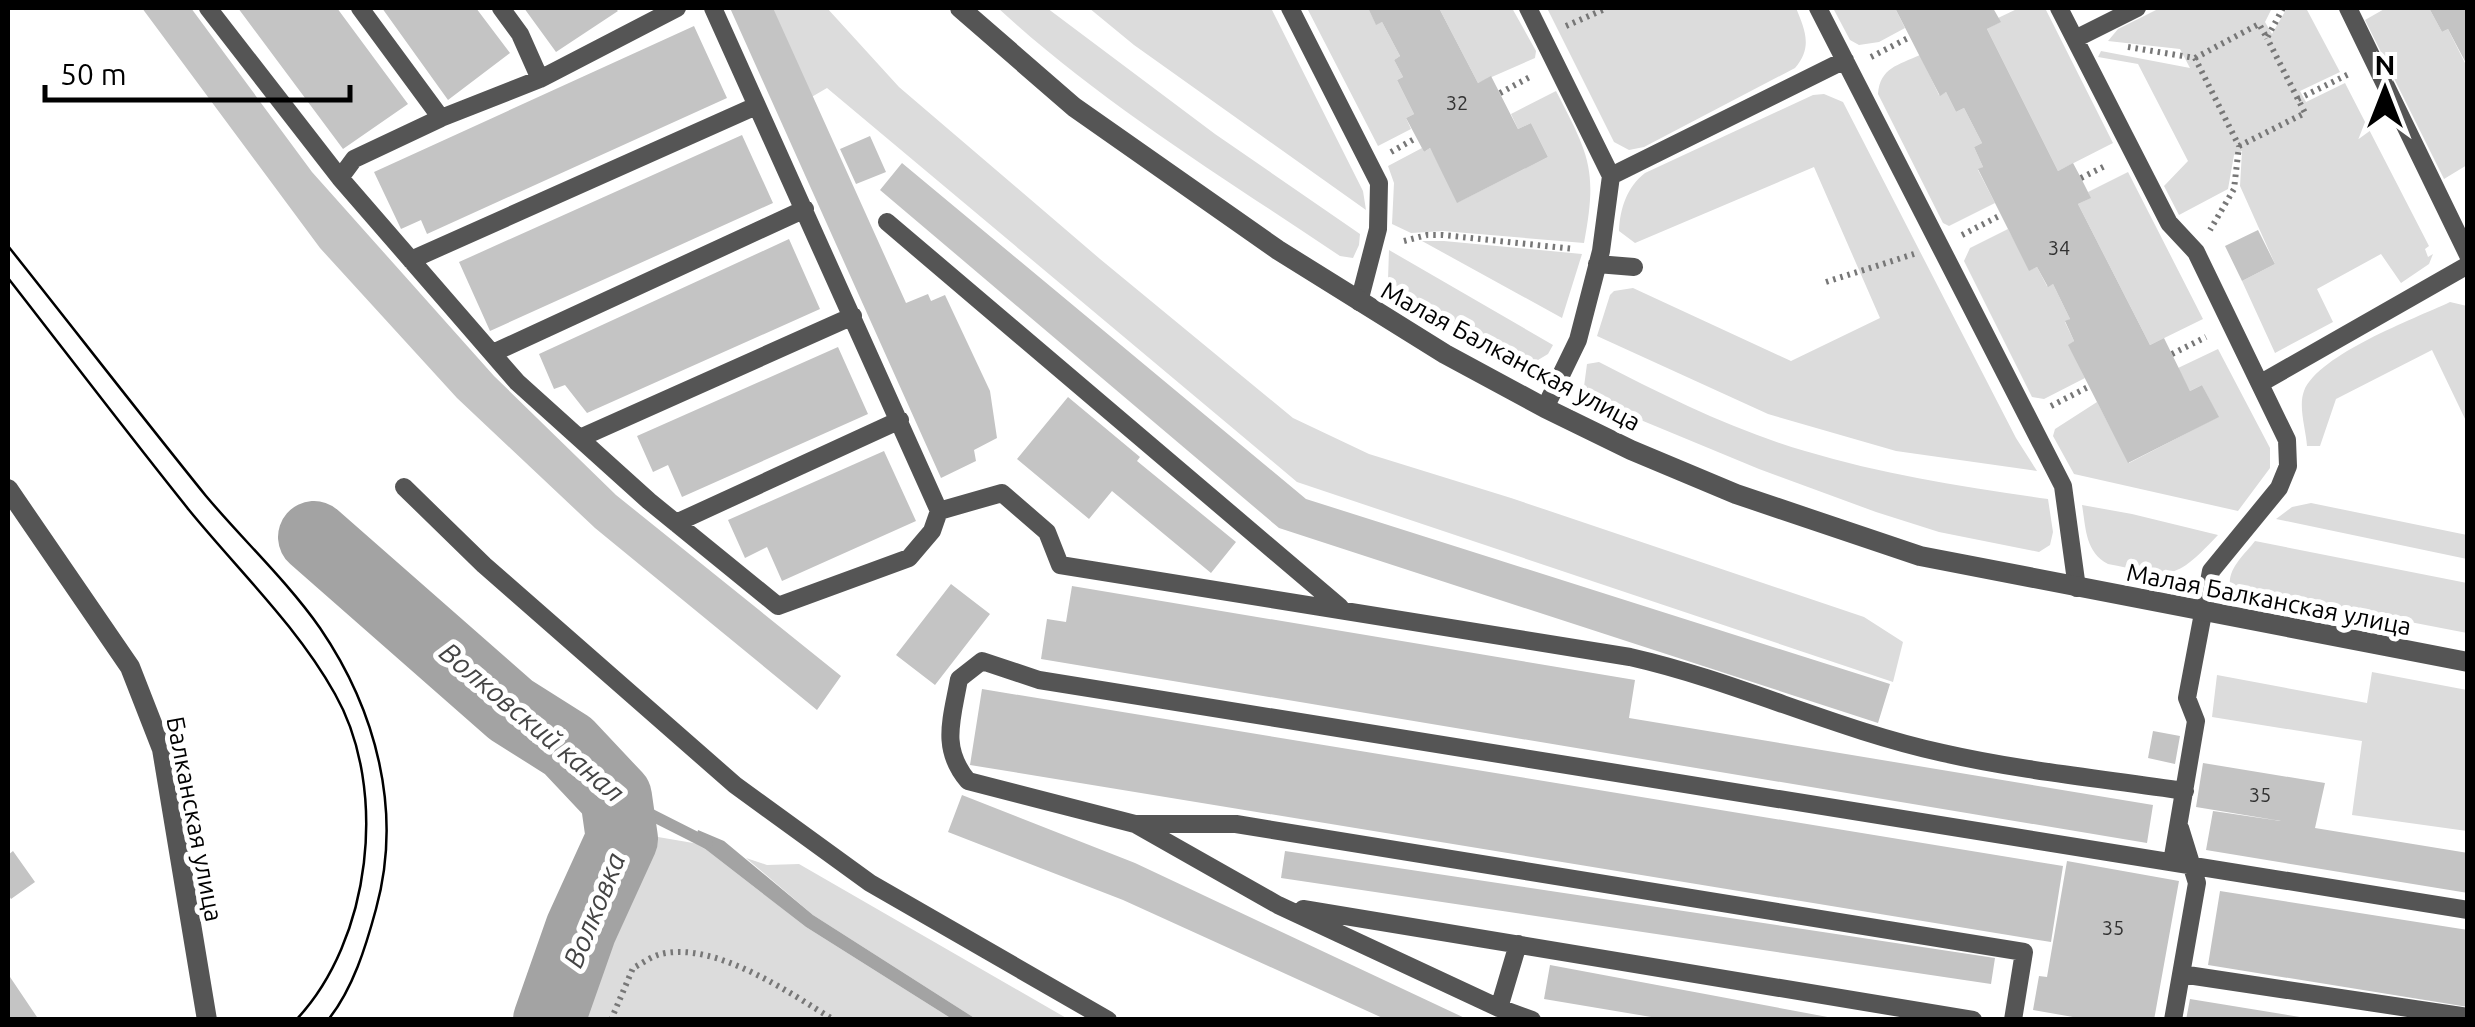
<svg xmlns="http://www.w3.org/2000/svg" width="2475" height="1027" font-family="Ubuntu,sans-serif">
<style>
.green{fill:#dcdcdc}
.water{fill:#a3a3a3}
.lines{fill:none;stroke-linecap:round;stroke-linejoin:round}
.stream{stroke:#a3a3a3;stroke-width:12}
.river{stroke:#a3a3a3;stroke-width:72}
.building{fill:#c4c4c4}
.path{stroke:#777;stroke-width:6;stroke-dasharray:2.5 5;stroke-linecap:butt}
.service{stroke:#555;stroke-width:18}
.minor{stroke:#555;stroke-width:20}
.tram{stroke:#000;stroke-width:2.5}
.labels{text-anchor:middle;stroke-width:10;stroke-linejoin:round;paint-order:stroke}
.number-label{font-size:20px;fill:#313131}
.street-label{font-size:25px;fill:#000;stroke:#fff}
.water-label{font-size:28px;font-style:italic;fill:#444;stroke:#fff}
</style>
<rect width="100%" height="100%" fill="#fff"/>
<path class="green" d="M762,8H827L899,87L1100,259L1293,418L1369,454L1511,498L1864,617L1903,642L1893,682L1297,482L827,88L803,102Z
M998,8H1047L1215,134L1360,234L1359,245L1353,258L1340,256C1224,178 1101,103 998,8Z
M1089,8H1271L1363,191L1366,210L1134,45Z
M1307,8H1368L1376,24L1382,22L1400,56L1394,60L1403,77L1397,80L1414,114L1406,118L1411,129L1378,146Z
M1439,8H1512L1536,51L1535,58L1478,83Z
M1547,8H1796C1805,30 1813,47 1795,68L1644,147L1629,150L1614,142Z
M1833,8H1895L1905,28L1879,42L1859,45L1850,40Z
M2019,8H2045L2113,143L2058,171L1987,29L2000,22L1998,18Z
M2160,8H2272L2265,22L2272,34L2287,8H2306L2340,72L2300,91L2306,102L2345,83L2429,246L2425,249L2428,257L2433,254L2429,264L2401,283L2381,254L2317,289L2333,322L2275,353L2242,281L2275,264L2240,186L2242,151L2234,155L2228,189L2179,215L2164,186L2188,161L2138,64L2098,57L2101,51L2190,68L2180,49L2108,41L2118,29Z
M2386,8H2429L2442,32L2448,29L2467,67V165L2444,179L2365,20Z
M1920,55L1939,95L1946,92L1956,112L1964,108L1982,143L1974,147L1983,167L1978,170L1995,203L1949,226L1943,223L1878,94C1880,68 1898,65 1920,55Z
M1556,91C1589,155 1598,169 1584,243L1443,231L1411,233L1392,224L1394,183L1388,166L1422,148L1424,152L1430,148L1458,202L1548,157L1531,123L1518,129L1511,114Z
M1824,94L1843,102L2016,438L2037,471L1896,451L1768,414L1597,336L1610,295L1614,291L1633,288L1791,361L1880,318L1814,167L1635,243L1619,231C1620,208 1627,187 1645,173L1813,95Z
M2128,172L2203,319L2150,345L2078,204L2090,198L2088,192Z
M2008,229L2030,270L2037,267L2047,286L2053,284L2070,319L2065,322L2074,341L2069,345L2085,378L2044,399L2032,397L1964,261L1970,248Z
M1422,241H1444L1582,254L1562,318Z
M1389,250L1553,345L1548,354L1528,366L1402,295L1388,280Z
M2450,302L2467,306V423L2432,350L2336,399L2320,446H2307C2306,430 2298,406 2304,391C2319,354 2414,319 2450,302Z
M2218,349L2270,448V468L2238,511L2074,474L2053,436L2055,429L2097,402L2129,463L2218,417L2202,385L2190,391L2178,368Z
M1599,362C1665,396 1733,430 1805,451C1885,475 1965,487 2048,499L2053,532L2050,545L2039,552L1939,532L1876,512L1759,469L1590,399L1583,394L1587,364Z
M2311,503L2467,535V559L2276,519L2292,507Z
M2082,505L2132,514L2218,535C2172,584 2171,576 2108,564C2085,552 2086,528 2082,505Z
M2255,541L2467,583V633L2235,588L2230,585C2228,568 2245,554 2255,541Z
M2372,672L2467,690V831L2352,815L2362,741L2212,717L2217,675L2367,703Z
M658,837L699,844L806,927L952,1019L568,1020L593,934L648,840Z
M746,858L767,865L799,864L1068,1019H976L813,915Z"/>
<path class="water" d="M698,830L724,841L813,915L976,1019H952L806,927L695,841Z
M622,839L648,840L593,934L568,1019H530L595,840Z"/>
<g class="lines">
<path class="stream" d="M616,797L707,843"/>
<path class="river" d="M314,537L511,710L568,746L616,797L622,839L581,929L549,1020"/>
</g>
<path class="building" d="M142,8H191L312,172L494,376L616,495L841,676L817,710L595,528L457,398L320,248Z
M238,8H337L408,104L343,149Z
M382,8H476L510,53L448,100Z
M524,8H615L618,11L556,52Z
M730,8H773L906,303L928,294L931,301L945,295L990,391L997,438L974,450L976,461L941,478Z
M1368,8H1439L1478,83L1491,76L1518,129L1531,123L1548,157L1457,203L1430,148L1424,152L1406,118L1414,114L1397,80L1403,77L1394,60L1400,56L1382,22L1376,25Z
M1895,8H1993L2001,22L1987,29L2058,171L2073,163L2081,178L2091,198L2078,204L2150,345L2164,338L2190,391L2202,385L2219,417L2128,463L2068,345L2074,341L2065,321L2070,319L2053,284L2048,287L2037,267L2029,271L1978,169L1983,167L1974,147L1982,143L1964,108L1956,112L1946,92L1940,96Z
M2429,8H2468V67L2448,29L2442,32Z
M694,26L727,98L427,234L421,220L401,229L374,172Z
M742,135L773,203L490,331L459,262Z
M870,136L886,172L856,184L840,149Z
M902,163L1306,499L1890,684L1878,723L1279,528L880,190Z
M2258,230L2275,264L2242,281L2225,246Z
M789,239L820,309L587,413L565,385L554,389L539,354Z
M838,347L868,414L682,497L668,465L653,472L637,436Z
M1068,397L1140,457L1137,461L1236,542L1211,573L1112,491L1089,519L1017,459Z
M884,451L916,521L782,581L767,547L745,558L728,520Z
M951,584L990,614L935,685L896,655Z
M1072,586L1635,680L1629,718L2153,805L2147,843L1041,659L1047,619L1066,622Z
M982,689L2063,866L2051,942L970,765Z
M2153,731L2180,736L2175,764L2148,758Z
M2203,763L2325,783L2315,828L2468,853V893L2206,850L2213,811L2281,821L2196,807Z
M962,795L1135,863L1469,1020H1387L1123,900L948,832Z
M13,851L35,882L11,899L8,894V855Z
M1285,851L1995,958L1991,984L1281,878Z
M2067,861L2179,881L2154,1020H2090L2033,1010L2039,976L2047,977Z
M2220,891L2468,930V1007L2208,965Z
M1550,965L1833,1018L1832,1020H1669L1544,999Z
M8,974L39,1020H8Z
M2190,999L2300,1017V1020H2186Z"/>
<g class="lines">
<path class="path" d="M1566,26L1607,8
M2128,47L2195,58L2239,146L2234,189L2210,230
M1871,57L1910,37
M2195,58L2259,24L2267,38L2283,8
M1500,93L1530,77
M2298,99L2351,73
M2239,146L2305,113L2267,38
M1391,152L1416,138
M2081,178L2107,165
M1962,235L2001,215
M1404,241L1427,235H1443L1574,249
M1826,282L1914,254
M2172,354L2206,337
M2051,406L2090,386
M611,1020L633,968C641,964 652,956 661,954C715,941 790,993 834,1020"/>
<path class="service" d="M208,8L340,178L517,382L649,501L778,606L909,558L932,531L939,511L713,8
M360,8L441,118
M501,8L520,34L540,79
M1290,8L1379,183L1378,229L1359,302
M1528,8L1611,176L1601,251L1578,340L1545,408
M1818,8L2063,486L2077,588
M2059,8L2169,223L2196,252L2287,440L2288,466L2279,488L2211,571L2187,698L2196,721L2172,862
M2348,8L2468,255
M2075,39L2137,8
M1611,176L1845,60
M340,178L354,159L441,118L540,79L677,8
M887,222L1340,607
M411,260L756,106
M1597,264L1634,267
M493,353L805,209
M2261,383L2468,265
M580,438L853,316
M404,487L484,565L735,785L870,883L1108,1020
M939,511L1002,493L1047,532L1060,565L1630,657C1736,681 1837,730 1943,753C2022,771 2105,779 2185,791
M676,523L900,420
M1135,824H1236L2024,952L2013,1020
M1303,909L1973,1020
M2181,974L2468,1017
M1499,1008L1518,944
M1532,1020L1499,1008L1278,905L1135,824L968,781C940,748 952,719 959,679L982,661L1039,680L2468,910
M2173,1020L2197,883L2180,828"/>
<path class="minor" d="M960,8L1074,107L1278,250L1445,354L1545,408L1631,450L1736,494L1920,556L2468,662
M8,489L130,667L162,749L207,1020"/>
<path class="tram" d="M8,246C74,329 139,413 206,496C243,540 287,581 320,628C376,710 403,811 376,909C366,946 353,989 328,1020
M8,278C68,355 128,434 189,510C238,570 297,626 335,694C389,789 371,941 296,1020"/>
</g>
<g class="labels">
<g class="number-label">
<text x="1457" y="110">32</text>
<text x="2059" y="255">34</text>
<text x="2260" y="802">35</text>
<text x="2113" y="935">35</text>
</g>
<g class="street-label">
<text transform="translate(1511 356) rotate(28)" y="9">Малая Балканская улица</text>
<text transform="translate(2269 599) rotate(11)" y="9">Малая Балканская улица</text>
<text transform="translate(195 819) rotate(79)" y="9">Балканская улица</text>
</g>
<g class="water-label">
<text transform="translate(532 722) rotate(40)" y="10">Волковский канал</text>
<text transform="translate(594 910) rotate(-68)" y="10">Волковка</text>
</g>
</g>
<rect width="2475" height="1027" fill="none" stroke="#000000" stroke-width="20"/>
<g transform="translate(2385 90)" stroke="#ffffff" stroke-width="8" paint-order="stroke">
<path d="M0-8L18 38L0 25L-18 38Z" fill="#000000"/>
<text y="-15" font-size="28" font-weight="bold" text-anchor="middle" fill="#000000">N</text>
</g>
<path d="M45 85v15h305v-15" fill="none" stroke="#000000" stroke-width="5"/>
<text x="60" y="85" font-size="30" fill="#000000" stroke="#ffffff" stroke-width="8" paint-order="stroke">50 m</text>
</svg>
